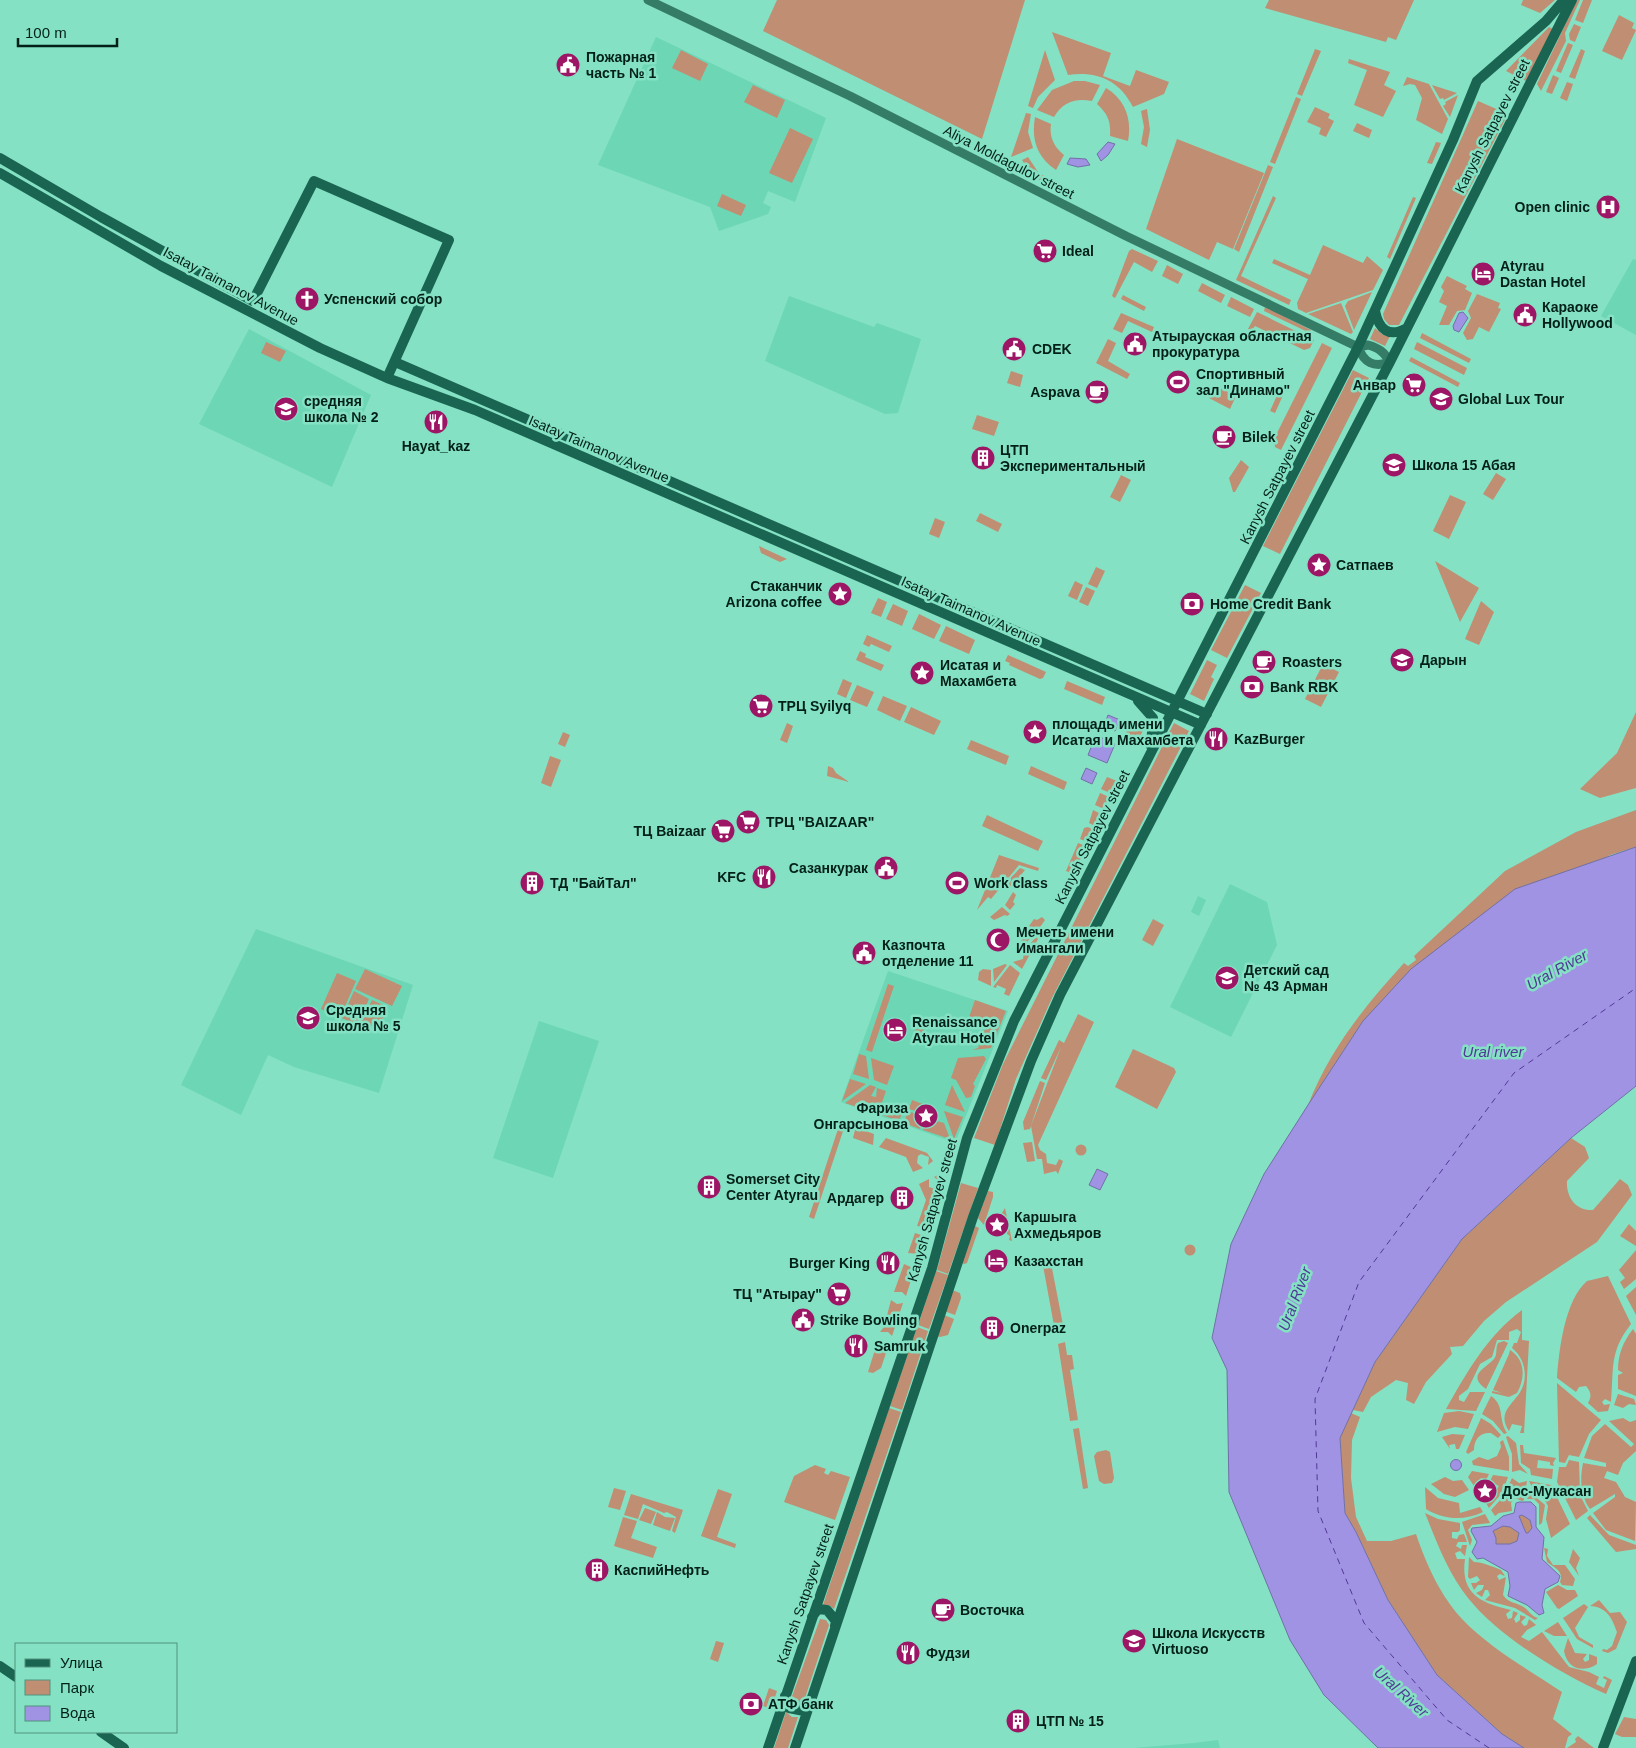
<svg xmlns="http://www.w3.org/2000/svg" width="1636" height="1748" font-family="Helvetica,sans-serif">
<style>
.built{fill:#6cd6b5}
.green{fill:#c08e72}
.water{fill:#a193e4;stroke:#7170a7;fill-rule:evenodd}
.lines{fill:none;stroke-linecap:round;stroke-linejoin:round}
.ferry{stroke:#513896;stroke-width:1;stroke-dasharray:6 5;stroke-linecap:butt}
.secondary{stroke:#357c67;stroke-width:9}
.primary{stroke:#1a6551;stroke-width:10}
.labels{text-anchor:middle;stroke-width:5;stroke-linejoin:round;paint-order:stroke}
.poi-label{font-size:14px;font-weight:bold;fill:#022018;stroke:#84e1c3;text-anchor:start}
.street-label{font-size:14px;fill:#022018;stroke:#84e1c3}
.water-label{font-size:15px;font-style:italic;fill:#513896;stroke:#84e1c3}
</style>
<rect width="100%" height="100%" fill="#84e1c3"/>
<path class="built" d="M656,37L826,118L795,202L768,191L763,203L771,207L768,214L719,231L710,207L598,165Z
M1633,259L1636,260V335L1601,316Z
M789,296L874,327L877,323L921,339L898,413L885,414L765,361Z
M249,329L371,395L332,487L199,424Z
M1230,884L1267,902L1277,945L1231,1037L1170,1007Z
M1198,896L1206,900L1199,916L1191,912Z
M256,929L413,985L379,1093L294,1067L268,1055L241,1115L181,1085Z
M888,971L1008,1011L955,1143L841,1102Z
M539,1021L599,1041L553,1178L493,1158Z
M1218,1740L1220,1748H1134L1194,1743Z"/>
<path class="green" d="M777,0H1025L982,139L763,31Z
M1269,0H1414L1396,40L1388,37L1386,42L1265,8Z
M1523,0H1555L1540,13L1521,5Z
M1577,0H1580L1565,33L1566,41L1541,91L1537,84Z
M1583,0H1592L1583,23L1575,20Z
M1619,15L1634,23L1632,28L1636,30L1622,60L1602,51Z
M1574,24L1581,27L1575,42L1570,40L1569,34Z
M1549,27L1553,29L1526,81L1506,71Z
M1052,32L1111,53L1103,76L1130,86L1136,70L1169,82L1164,94L1133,107C1119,80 1097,71 1068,75Z
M1568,43L1573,45L1561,73L1556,71Z
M1315,49L1321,51L1302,96L1297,94Z
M1581,49L1585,51L1575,79L1569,77Z
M681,50L708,64L700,81L672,68Z
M1045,50L1055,80L1038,97L1033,108L1028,106Z
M1349,59L1390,72L1384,85L1396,91L1383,117L1354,105L1367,70L1348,63Z
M1553,75L1559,78L1552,94L1546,92Z
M1407,77L1429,84L1448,119L1442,134L1416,120L1422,98L1415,85L1410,84L1403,86Z
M1074,81H1085L1100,85L1092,101C1075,98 1063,102 1054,117L1037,110L1052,90Z
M1567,82L1573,84L1567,101L1560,98Z
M753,85L785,100L777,118L744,102Z
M1432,85L1457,93L1444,100L1443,98L1440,99Z
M1106,88C1126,100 1132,120 1128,141L1110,136C1111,122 1108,114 1097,104Z
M1458,95L1450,117L1443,106L1446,104L1445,102Z
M1296,97L1301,99L1275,164L1270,162Z
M1478,101L1508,114L1399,325H1389L1384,319L1383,314Z
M1315,107L1330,114L1328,118L1334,121L1326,137L1319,134L1321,128L1307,122Z
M1147,109L1150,130L1147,147L1141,144L1144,127L1141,111Z
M1026,113L1031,114L1028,132L1033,148L1011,157Z
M1035,117L1051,124C1049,137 1054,147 1064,155L1056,170C1037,157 1031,140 1035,117Z
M1357,123L1372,130L1369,138L1353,131Z
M790,128L813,139L792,183L769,173Z
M1177,139L1264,173L1233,249L1217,242L1209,260L1146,229Z
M1436,142L1441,143L1432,164L1427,163Z
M1028,157L1038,172L1051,181L1048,187L1031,174L1022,160Z
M1268,165L1273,167L1239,252L1234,249Z
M722,194L746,205L741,216L717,206Z
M1273,196L1276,198L1241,276L1291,300L1289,305L1236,280Z
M1413,197L1416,198L1390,259L1387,257Z
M1323,245L1363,263L1367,256L1383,270L1373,290L1306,313L1298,309L1297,303L1308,279L1272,263L1274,259L1310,275Z
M1132,249L1158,261L1152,272L1134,262L1115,298L1112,296L1129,251Z
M1167,265L1183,274L1178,284L1162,276Z
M1447,276L1467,286L1465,289L1472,293L1465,310L1457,311L1449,325H1439L1447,306L1439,302L1444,291L1441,287Z
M1202,283L1225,295L1221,303L1198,291Z
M1372,292L1354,330L1345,306L1348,301Z
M1477,294L1500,303L1498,308L1501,309L1489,332L1479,327L1473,339L1467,340L1463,333L1471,318L1468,311Z
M1123,295L1146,307L1144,311L1121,299Z
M1231,297L1254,309L1250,317L1227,306Z
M1341,303L1353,332L1351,334L1308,314Z
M1265,307L1311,330L1312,334L1264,311Z
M1257,312L1314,340L1310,348L1304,350L1255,326L1252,330L1248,329Z
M1121,313L1154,327L1152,332L1128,321L1122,333L1113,329Z
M1375,328L1383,335L1390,336L1385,346L1370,339Z
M1422,333L1471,359L1469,363L1420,338Z
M1108,339L1116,343L1108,361L1130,374L1127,379L1096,363Z
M266,342L286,351L280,362L261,353Z
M1417,342L1467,368L1464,375L1414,349Z
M1322,343L1332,348L1281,450L1275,447L1274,439Z
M1411,357L1460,383L1458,387L1409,361Z
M1353,370L1369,378L1280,554L1263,546Z
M1011,371L1023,375L1020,387L1007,383Z
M1216,386L1236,396L1230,409L1209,398Z
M1279,391L1284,393L1275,413L1270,411Z
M977,415L999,422L994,436L972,429Z
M1241,460L1249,467L1235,492H1233L1229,478Z
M1496,473L1506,479L1493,500L1483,494Z
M1121,475L1131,480L1120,502L1110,497Z
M1450,495L1466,502L1449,539L1433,531Z
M980,513L1002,524L998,532L976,521Z
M935,518L945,522L939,538L929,534Z
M759,546L787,559L780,562L761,553Z
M1435,561L1479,588L1460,622Z
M1096,567L1105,571L1097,588L1088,584Z
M1075,581L1083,585L1077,600L1068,596Z
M1245,585L1261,593L1227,658L1211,650Z
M1086,587L1095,591L1088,606L1079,602Z
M878,598L887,602L881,617L871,613Z
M1481,601L1494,612L1479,645L1465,639Z
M893,604L908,611L902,626L886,619Z
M919,614L941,625L934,639L912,629Z
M946,626L975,640L969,654L939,641Z
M867,635L892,646L889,652L871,644L869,647L863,644Z
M860,651L866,654L865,657L884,665L881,671L856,660Z
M1008,655L1046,672L1043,678L1040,679L1009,665L1010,663L1005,661Z
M1207,660L1217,665L1211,677L1214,679L1204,701L1190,694Z
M1323,664L1339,672L1321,707L1305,699Z
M843,679L852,683L846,698L837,694Z
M1067,681L1105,697L1102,705L1064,689Z
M857,685L874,692L867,707L850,700Z
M883,696L907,706L900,721L877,710Z
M911,707L941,721L934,735L904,722Z
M1636,712V788L1600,798L1580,789L1617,753Z
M1131,722L1144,728L1138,741L1125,735Z
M787,723L793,726L787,743L780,740Z
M1174,723L1189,731L1052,998L1016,1079L995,1145L974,1138L1003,1064Z
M563,732L570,735L565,747L558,744Z
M971,740L1009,756L1006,765L967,749Z
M550,756L561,760L551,787L541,783Z
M828,766L833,768L836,773L849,782L827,776Z
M1031,766L1067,782L1064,790L1028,774Z
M1107,777L1117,781L1112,794L1101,789Z
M1100,793L1109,797L1104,809L1095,805Z
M1093,810L1101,814L1095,826L1089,823Z
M1636,810V847L1610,855L1363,1021L1308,1105C1330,1049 1364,1007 1404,963L1408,966L1416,960L1414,956L1505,871L1576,832Z
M987,815L1043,841L1038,851L982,826Z
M1088,827L1093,830L1088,842L1080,839L1084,828Z
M1078,843L1086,846L1074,874L1066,871Z
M999,855L1039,868L1038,871L1019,865L991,899L988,897L977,910Z
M1020,868L1025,870L1011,887L1006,883Z
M1013,892L1016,895L1013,902L1015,904L1010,910L1005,905Z
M1002,907L1010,914L1007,916L1005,915L994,920L990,917Z
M1042,917L1045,920L1038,930L1029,926L1034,919L1037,920Z
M1153,919L1164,925L1153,946L1142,940Z
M1025,926L1032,933V936L1024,946L1021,943Z
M1036,937L1038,939L1022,969L1013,962L1023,959L1024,951Z
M1005,964L1007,965L994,982L993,969Z
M1010,965L1020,973L1009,996L1004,994L1006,989L997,985L996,988L993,987Z
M365,969L402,986L392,1006L355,989Z
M983,969L991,970V986L978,980L979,972Z
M337,973L356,981L340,1018L321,1009Z
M888,984L894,986L872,1052L866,1050Z
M354,991L369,999L357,1025L342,1018Z
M372,1000L388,1007L378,1029L362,1021Z
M975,1000L1006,1011L991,1048L972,1050L978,1048L985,1029L967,1023Z
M1078,1014L1094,1022L1038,1145L1040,1150L1046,1154L1047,1163L1056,1165L1059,1159L1063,1161L1058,1174L1056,1171L1044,1174L1042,1159H1037L1031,1126L1061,1047L1046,1080L1041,1078L1059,1040L1064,1043Z
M917,1024L923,1026L925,1040L913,1036Z
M1133,1049L1174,1068L1176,1072L1157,1109L1115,1087Z
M859,1054L866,1056L869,1079L853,1074Z
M984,1056L986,1059L973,1084L975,1086L971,1097L966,1098L956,1080L951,1078L958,1058Z
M871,1058L894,1066L887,1085L874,1080Z
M850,1079L866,1084L842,1101Z
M1040,1081L1045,1083L1030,1129L1024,1130L1023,1122Z
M870,1085L876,1087L871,1096L876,1097L877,1088L886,1091L878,1114L845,1103Z
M952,1085L965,1112L945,1105Z
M912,1100L928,1106L927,1108L919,1112L909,1109Z
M886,1104L893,1111L903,1110L899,1121L882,1115Z
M908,1111L919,1115L918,1118L923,1122L920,1129L904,1123Z
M944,1111L963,1117L954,1139Z
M933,1120L944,1123L950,1139L923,1130L925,1124H928Z
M840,1123L845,1125L814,1219L809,1217Z
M860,1129L874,1134L873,1145L853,1138L855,1130Z
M886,1138L927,1153L933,1161L928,1165L929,1157L921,1154L918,1156L917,1163L923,1168L913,1172L906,1157L879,1147Z
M1571,1138L1585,1147L1589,1158L1567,1181C1566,1197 1576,1211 1593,1210L1620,1179L1628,1185L1632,1195L1597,1242L1506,1302L1484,1321L1463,1346L1450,1347L1452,1354L1426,1382L1414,1404L1406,1400L1408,1383L1396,1380L1371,1397L1363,1412L1353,1410L1375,1362L1462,1239Z
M1032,1142L1035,1161L1027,1162L1023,1143Z
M1075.5 1150a5.5 5.5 0 1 1 11 0a5.5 5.5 0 1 1-11 0Z
M938,1175L943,1180V1190L930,1228L917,1226L926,1200L919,1184L929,1179V1187L937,1190L940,1182L934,1177Z
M961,1183L978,1188L948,1274L937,1270Z
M988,1191L993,1192V1197L984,1225L978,1218Z
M1005,1208L1012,1241L1009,1240L1010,1236L1007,1234V1228L1004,1225L1005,1217L1002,1213Z
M1629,1224L1636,1231V1246L1620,1236Z
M975,1226L979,1228L967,1263L964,1264L962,1263Z
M915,1233L924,1236L926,1239L920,1254L908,1253Z
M1184.5 1250a5.5 5.5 0 1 1 11 0a5.5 5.5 0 1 1-11 0Z
M1636,1250V1279L1624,1289L1620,1282L1625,1278L1619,1270Z
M1050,1258L1064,1330L1055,1331L1042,1260Z
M904,1264L913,1268L914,1271L906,1296L902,1292H894Z
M936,1271L948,1275L929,1329L918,1325Z
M1608,1276L1631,1324C1609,1352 1614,1369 1611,1402L1605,1399L1602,1402L1604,1405L1610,1404L1608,1411L1598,1412L1588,1403C1592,1396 1591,1392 1586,1386L1579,1387L1576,1392L1557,1378C1559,1349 1565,1300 1587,1281Z
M1636,1287V1315L1626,1296Z
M952,1290L960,1293L961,1298L955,1315L944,1311Z
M891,1300L897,1304L903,1303L892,1336L888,1332H880L884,1327Z
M1522,1310V1340L1529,1341L1524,1433H1520L1522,1426L1512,1424L1509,1431C1498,1415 1509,1407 1519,1394C1529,1380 1526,1359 1512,1348L1514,1343H1517L1521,1332L1517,1329L1509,1332V1340H1497L1492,1357L1480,1364L1468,1389L1459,1396V1400L1464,1402L1470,1392H1485L1476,1411L1446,1409C1467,1372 1487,1336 1522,1310Z
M944,1315L954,1319L948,1335L940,1337L936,1336Z
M917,1327L928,1331L902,1410L890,1406Z
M1633,1329L1636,1334V1396L1618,1389V1375L1623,1373L1618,1370C1618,1354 1623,1342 1633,1329Z
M878,1340L889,1344L881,1368L873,1373L868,1372Z
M1504,1341L1508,1343L1486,1389C1466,1375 1486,1368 1494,1359C1498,1354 1495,1349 1498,1343Z
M1065,1342L1067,1355H1072L1074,1369L1070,1370L1078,1420L1070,1421L1058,1344Z
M1510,1350C1526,1360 1525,1379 1517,1393L1509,1397L1492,1393V1391L1502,1393L1493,1390L1509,1354L1512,1356L1509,1354Z
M1557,1383L1601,1420L1589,1434L1579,1457L1569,1455L1565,1463L1559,1462Z
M1618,1394L1634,1399L1636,1405L1629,1404L1623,1408L1614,1405Z
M1491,1396C1505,1405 1498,1420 1507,1433L1504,1434L1493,1421L1482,1414Z
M889,1408L901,1412L834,1609L829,1605H823Z
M1459,1411L1474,1414L1468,1429L1455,1427L1437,1432L1444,1413Z
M1351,1413L1360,1417L1352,1440L1351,1478L1356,1517L1367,1541H1391L1416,1534C1426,1564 1441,1597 1463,1620C1491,1649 1529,1670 1562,1692L1553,1719L1572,1734L1568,1737L1565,1748H1524L1502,1734L1437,1675L1388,1600L1356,1532L1345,1513L1340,1438Z
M1481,1418L1491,1424L1501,1435L1498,1438L1491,1433C1480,1432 1474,1439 1474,1450L1468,1454L1466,1452Z
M1623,1418L1630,1422L1636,1420V1451L1623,1463L1618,1475L1607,1471L1604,1478L1616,1482L1625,1497L1636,1502L1635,1541L1606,1530L1593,1513L1615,1497V1494L1590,1509C1580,1495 1580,1479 1583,1463L1606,1467V1463L1584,1458L1592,1436L1605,1424L1631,1447L1634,1444L1609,1421Z
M1079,1428L1088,1488L1083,1489L1073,1429Z
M1452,1434L1465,1435L1459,1449H1456L1455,1444L1449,1445L1450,1449L1442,1437Z
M1508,1436L1516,1443L1519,1464L1528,1474L1520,1470L1512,1472V1454L1506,1437Z
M1503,1440L1509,1457V1471L1473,1465L1472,1461L1479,1457L1488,1460L1497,1456L1501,1447L1500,1442Z
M1520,1445H1523L1524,1453L1556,1458L1553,1463L1554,1466L1550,1465V1462L1538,1460L1537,1468L1553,1469L1552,1479L1531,1475L1530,1469L1521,1463Z
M1106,1450L1110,1452L1114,1478L1112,1483L1104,1484L1099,1481L1094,1456L1097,1452Z
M1569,1460L1579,1462L1580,1495L1588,1511L1576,1520L1557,1482L1559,1467H1566Z
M815,1465L826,1469L824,1473L828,1475L831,1471L850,1477L835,1520L784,1502L794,1476Z
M1472,1471L1489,1474L1486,1480L1481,1478L1474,1486L1468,1477Z
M1493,1475L1508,1477L1502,1493L1489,1508L1486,1503L1499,1486L1490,1481Z
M1445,1477L1453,1481L1462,1480L1469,1490L1455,1497L1444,1494L1431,1484Z
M1512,1478L1519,1483L1527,1481L1524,1500L1522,1501L1515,1498L1511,1503L1512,1511L1499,1513L1495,1516L1491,1510L1503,1497Z
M1529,1481L1551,1485L1570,1524L1551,1538L1546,1519L1548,1506C1544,1496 1533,1492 1529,1481Z
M1425,1487L1438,1498L1459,1503L1460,1513L1480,1507L1483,1512C1464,1521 1444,1520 1426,1509Z
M614,1488L626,1491L620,1510L608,1507Z
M718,1489L732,1494L717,1537L736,1544L735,1548L701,1536Z
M1530,1492L1545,1505L1542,1523L1539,1525V1504L1534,1499H1527Z
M631,1494L683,1510L675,1533L672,1531L676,1517L667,1512L664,1513L643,1504L638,1519L624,1515Z
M645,1508L656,1512L651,1524L639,1520Z
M657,1512L665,1517L675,1518L670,1531L653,1525Z
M1425,1513L1438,1519L1460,1523V1530L1458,1532H1452V1538L1457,1539L1459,1535L1464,1534L1467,1542H1458L1456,1546L1461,1549L1462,1545H1467L1465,1556L1460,1551L1455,1553L1457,1559H1465C1460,1594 1481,1603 1511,1610L1506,1614L1508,1619L1512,1618L1513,1611L1518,1613L1514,1619L1516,1623L1520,1620V1615L1526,1617L1521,1622L1524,1626L1527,1625L1529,1619L1536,1625L1527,1630L1521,1637L1529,1641L1542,1632L1569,1667L1589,1672L1599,1677L1596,1684L1604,1688L1607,1680L1603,1678L1604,1676L1612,1680L1606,1694C1562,1675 1498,1636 1468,1598C1448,1573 1437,1543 1425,1513Z
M1485,1514L1490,1523L1472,1525L1468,1530L1472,1540L1470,1546L1462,1522Z
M1522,1515L1530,1520L1532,1528L1528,1533H1526L1519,1516Z
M1590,1515L1609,1535L1636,1545V1549L1616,1552L1587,1518Z
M623,1517L637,1521L631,1538L657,1547L653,1558L614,1546Z
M1503,1525L1510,1527L1519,1533L1517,1541L1510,1544H1496L1493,1531Z
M1544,1548L1548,1549L1547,1556L1553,1565H1565L1575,1579L1573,1586L1562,1585L1560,1582C1564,1571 1555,1568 1547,1562Z
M1573,1549L1580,1558L1576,1568L1579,1576L1569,1562Z
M1469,1557L1474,1562C1482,1562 1494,1567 1501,1570L1505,1576L1500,1574L1497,1576L1499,1580L1506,1577L1503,1595C1509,1604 1517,1602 1525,1608C1530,1612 1531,1616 1538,1618L1535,1620L1515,1608L1485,1600L1490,1595L1488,1590H1485L1482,1597L1476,1593L1482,1590L1484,1585H1478L1474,1590L1471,1583H1476L1480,1580L1477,1576L1470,1579L1468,1577Z
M1558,1585L1567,1590H1575L1578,1596L1559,1609L1557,1608L1546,1592Z
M1599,1600L1610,1613L1620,1612L1627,1622L1616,1649L1608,1653L1602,1651L1603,1649L1607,1650L1612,1646L1617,1632C1612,1618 1607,1607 1590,1606Z
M1584,1604L1588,1607L1575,1628L1579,1637L1593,1645V1648L1577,1639L1563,1618Z
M820,1619L826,1620L829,1625L803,1704L801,1706L795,1705L791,1699Z
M1558,1622L1567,1636H1554L1544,1631Z
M1568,1638L1575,1653L1587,1654L1583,1659L1585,1662L1589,1660V1654L1597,1657V1664C1582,1674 1567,1668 1564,1651Z
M716,1641L724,1643L718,1662L710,1659Z
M769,1688L777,1691L771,1709L763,1706Z
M786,1712L792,1717H798L788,1748H774Z
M1624,1717L1636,1719V1737H1622L1615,1734Z
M1578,1736L1594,1748H1567L1576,1742L1575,1739Z"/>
<path class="water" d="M1108,142L1115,144L1108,155L1101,161L1097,154Z
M1070,158L1086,159L1090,165L1078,167L1067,164Z
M1463,312L1468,318L1459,332L1454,330L1453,326L1459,313Z
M1108,715L1120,720L1115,731L1104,726Z
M1096,735L1115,744L1107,763L1088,755Z
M1086,768L1097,773L1092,784L1081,779Z
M1636,847V1086L1571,1138L1462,1239L1375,1362L1340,1438L1345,1513L1356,1532L1388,1600L1437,1675L1502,1734L1524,1748H1378L1324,1695L1290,1640L1229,1492L1227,1370L1212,1338L1231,1244L1264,1174L1308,1105L1363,1021L1411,969L1515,889Z
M1097,1169L1108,1174L1100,1190L1089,1185Z
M1450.5 1465a5.5 5.5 0 1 1 11 0a5.5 5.5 0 1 1-11 0Z
M1519,1502H1531L1536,1507V1527L1544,1537L1542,1559L1560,1576L1558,1582L1545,1589L1542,1605L1544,1613L1539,1615L1527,1605L1508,1596L1510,1586L1508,1572L1483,1558L1477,1559L1472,1552L1477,1542L1471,1531L1472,1528L1491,1526L1503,1516L1514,1513L1516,1503ZM1522,1515L1530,1520L1532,1528L1528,1533H1526L1519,1516ZM1503,1526L1510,1527L1519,1533L1517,1541L1510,1544H1496V1538L1493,1531Z"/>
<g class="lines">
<path class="ferry" d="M1489,1748L1447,1720L1364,1623L1318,1511L1315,1399L1359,1282L1514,1073L1636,988"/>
<path class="secondary" d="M648,0L850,96L1126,236L1358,347
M1368,345C1379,348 1384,352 1390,362C1374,368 1364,363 1358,347Z"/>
<path class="primary" d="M0,158L101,217L253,301L314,181L449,240L387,378
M0,173L161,266L320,348L387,378L475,410L1201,725
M1375,311C1379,330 1389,338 1407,328
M395,362L1207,714
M1138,701L1153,718L1151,746
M812,1617L818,1609L827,1610L836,1621L835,1626
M0,1666L16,1677
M785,1696L789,1708L804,1711L809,1704
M101,1732L124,1748
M768,1748L932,1268L967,1138L1014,1021L1358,347L1453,140L1477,81L1546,21L1564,0
M795,1748L973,1217L1031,1061L1060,995L1390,362L1572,0
M1603,1748L1636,1661"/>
</g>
<defs>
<symbol id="civic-disc" viewBox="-11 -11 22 22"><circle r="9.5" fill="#9d1565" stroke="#84e1c3"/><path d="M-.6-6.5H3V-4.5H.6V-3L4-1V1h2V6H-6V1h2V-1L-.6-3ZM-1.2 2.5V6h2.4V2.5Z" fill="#fff"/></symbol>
<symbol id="hospital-disc" viewBox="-11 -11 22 22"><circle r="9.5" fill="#9d1565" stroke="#84e1c3"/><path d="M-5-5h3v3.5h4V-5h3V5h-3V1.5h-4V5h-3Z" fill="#fff"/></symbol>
<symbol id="supermarket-disc" viewBox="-11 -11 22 22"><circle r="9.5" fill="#9d1565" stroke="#84e1c3"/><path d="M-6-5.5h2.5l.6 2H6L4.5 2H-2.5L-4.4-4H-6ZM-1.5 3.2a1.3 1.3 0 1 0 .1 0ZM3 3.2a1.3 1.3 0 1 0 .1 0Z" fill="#fff"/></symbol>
<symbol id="hotel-disc" viewBox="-11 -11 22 22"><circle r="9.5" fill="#9d1565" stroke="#84e1c3"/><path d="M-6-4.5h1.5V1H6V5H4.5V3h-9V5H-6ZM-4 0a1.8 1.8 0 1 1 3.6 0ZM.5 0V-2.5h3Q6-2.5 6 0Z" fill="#fff"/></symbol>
<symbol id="church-disc" viewBox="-11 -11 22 22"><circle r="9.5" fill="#9d1565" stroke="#84e1c3"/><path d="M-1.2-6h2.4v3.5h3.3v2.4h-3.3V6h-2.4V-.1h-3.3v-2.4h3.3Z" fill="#fff"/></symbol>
<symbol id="stadium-disc" viewBox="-11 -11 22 22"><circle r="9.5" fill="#9d1565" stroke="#84e1c3"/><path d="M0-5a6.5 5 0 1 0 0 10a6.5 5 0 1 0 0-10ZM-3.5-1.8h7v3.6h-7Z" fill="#fff"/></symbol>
<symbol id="cafe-disc" viewBox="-11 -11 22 22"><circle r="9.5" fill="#9d1565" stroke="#84e1c3"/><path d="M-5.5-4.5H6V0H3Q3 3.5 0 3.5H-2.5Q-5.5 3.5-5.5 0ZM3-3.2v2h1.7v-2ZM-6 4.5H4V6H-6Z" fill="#fff"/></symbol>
<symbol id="school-disc" viewBox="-11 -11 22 22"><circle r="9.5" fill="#9d1565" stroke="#84e1c3"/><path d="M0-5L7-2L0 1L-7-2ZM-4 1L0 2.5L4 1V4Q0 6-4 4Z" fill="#fff"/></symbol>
<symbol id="restaurant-disc" viewBox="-11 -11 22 22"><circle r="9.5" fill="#9d1565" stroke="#84e1c3"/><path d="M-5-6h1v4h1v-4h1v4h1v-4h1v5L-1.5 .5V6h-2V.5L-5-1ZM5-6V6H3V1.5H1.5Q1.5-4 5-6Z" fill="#fff"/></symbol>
<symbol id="building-disc" viewBox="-11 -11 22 22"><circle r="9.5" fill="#9d1565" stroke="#84e1c3"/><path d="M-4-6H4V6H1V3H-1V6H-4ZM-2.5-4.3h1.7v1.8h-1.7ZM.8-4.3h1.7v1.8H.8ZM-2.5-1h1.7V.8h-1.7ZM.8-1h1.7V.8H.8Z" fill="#fff"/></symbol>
<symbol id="sight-disc" viewBox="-11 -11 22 22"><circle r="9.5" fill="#9d1565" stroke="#84e1c3"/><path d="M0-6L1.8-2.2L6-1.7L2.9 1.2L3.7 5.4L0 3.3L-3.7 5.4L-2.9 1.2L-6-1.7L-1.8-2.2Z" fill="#fff"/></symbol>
<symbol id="bank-disc" viewBox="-11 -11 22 22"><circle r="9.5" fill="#9d1565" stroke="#84e1c3"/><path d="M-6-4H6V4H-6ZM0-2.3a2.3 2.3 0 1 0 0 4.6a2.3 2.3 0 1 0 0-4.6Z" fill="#fff"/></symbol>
<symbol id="mosque-disc" viewBox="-11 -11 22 22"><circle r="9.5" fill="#9d1565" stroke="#84e1c3"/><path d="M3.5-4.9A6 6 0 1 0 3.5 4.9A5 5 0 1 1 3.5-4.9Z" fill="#fff"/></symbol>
</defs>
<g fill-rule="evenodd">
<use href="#civic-disc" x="554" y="51" width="28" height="28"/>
<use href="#hospital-disc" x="1594" y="193" width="28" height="28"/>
<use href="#supermarket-disc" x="1031" y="237" width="28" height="28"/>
<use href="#hotel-disc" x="1469" y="260" width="28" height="28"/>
<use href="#church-disc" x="293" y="285" width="28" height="28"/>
<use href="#civic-disc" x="1511" y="301" width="28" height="28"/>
<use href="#civic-disc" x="1121" y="330" width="28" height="28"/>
<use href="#civic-disc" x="1000" y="335" width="28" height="28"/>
<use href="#stadium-disc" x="1164" y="368" width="28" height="28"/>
<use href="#supermarket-disc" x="1400" y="371" width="28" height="28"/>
<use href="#cafe-disc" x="1083" y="378" width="28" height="28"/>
<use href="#school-disc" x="1427" y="385" width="28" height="28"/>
<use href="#school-disc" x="272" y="395" width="28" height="28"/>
<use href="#restaurant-disc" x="422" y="408" width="28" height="28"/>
<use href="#cafe-disc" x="1210" y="423" width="28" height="28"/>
<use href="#building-disc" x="969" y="444" width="28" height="28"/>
<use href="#school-disc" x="1380" y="451" width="28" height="28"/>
<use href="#sight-disc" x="1305" y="551" width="28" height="28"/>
<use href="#sight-disc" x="826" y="580" width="28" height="28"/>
<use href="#bank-disc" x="1178" y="590" width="28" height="28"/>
<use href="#school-disc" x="1388" y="646" width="28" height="28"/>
<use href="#cafe-disc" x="1250" y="648" width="28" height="28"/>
<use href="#sight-disc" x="908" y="659" width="28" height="28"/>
<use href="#bank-disc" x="1238" y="673" width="28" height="28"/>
<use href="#supermarket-disc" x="747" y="692" width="28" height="28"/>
<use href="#sight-disc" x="1021" y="718" width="28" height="28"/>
<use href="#restaurant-disc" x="1202" y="725" width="28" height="28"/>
<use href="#supermarket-disc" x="734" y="808" width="28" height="28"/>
<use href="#supermarket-disc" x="709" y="817" width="28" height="28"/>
<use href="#civic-disc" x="872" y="854" width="28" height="28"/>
<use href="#restaurant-disc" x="750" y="863" width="28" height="28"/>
<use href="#building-disc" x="518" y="869" width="28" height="28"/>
<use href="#stadium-disc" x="943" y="869" width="28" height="28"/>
<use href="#mosque-disc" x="984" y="926" width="28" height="28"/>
<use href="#civic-disc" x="850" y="939" width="28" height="28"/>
<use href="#school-disc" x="1213" y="964" width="28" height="28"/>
<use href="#school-disc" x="294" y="1004" width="28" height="28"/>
<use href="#hotel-disc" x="881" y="1016" width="28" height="28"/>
<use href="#sight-disc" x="912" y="1102" width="28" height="28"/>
<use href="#building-disc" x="695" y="1173" width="28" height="28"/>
<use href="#building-disc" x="888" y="1184" width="28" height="28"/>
<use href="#sight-disc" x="983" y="1211" width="28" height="28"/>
<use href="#hotel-disc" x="982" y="1247" width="28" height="28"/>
<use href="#restaurant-disc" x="874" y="1249" width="28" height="28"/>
<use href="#supermarket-disc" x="825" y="1280" width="28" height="28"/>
<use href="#civic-disc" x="789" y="1306" width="28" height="28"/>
<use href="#building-disc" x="978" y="1314" width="28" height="28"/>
<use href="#restaurant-disc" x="842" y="1332" width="28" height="28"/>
<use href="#sight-disc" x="1471" y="1477" width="28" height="28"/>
<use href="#building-disc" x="583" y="1556" width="28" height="28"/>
<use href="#cafe-disc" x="929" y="1596" width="28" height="28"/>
<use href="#school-disc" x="1120" y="1627" width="28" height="28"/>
<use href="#restaurant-disc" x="894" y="1639" width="28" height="28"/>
<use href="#bank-disc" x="737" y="1690" width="28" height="28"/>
<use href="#building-disc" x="1004" y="1707" width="28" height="28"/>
</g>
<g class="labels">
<g class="poi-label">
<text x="586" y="62">Пожарная<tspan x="586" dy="16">часть № 1</tspan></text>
<text x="1590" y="212" text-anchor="end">Open clinic</text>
<text x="1062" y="256">Ideal</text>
<text x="1500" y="271">Atyrau<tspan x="1500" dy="16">Dastan Hotel</tspan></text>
<text x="324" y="304">Успенский собор</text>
<text x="1542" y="312">Караоке<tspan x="1542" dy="16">Hollywood</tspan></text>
<text x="1152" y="341">Атырауская областная<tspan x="1152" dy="16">прокуратура</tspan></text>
<text x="1032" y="354">CDEK</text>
<text x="1196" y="379">Спортивный<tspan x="1196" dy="16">зал "Динамо"</tspan></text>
<text x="1396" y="390" text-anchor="end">Анвар</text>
<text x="1080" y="397" text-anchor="end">Aspava</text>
<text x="1458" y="404">Global Lux Tour</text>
<text x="304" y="406">cредняя<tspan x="304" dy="16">школа № 2</tspan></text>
<text x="1242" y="442">Bilek</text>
<text x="436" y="451" text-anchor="middle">Hayat_kaz</text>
<text x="1000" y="455">ЦТП<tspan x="1000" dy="16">Экспериментальный</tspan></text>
<text x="1412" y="470">Школа 15 Абая</text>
<text x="1336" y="570">Сатпаев</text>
<text x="822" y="591" text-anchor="end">Стаканчик<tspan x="822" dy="16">Arizona coffee</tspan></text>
<text x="1210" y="609">Home Credit Bank</text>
<text x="1420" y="665">Дарын</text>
<text x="1282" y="667">Roasters</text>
<text x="940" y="670">Исатая и<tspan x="940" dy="16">Махамбета</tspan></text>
<text x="1270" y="692">Bank RBK</text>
<text x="778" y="711">ТРЦ Syilyq</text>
<text x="1052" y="729">площадь имени<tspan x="1052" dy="16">Исатая и Махамбета</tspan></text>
<text x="1234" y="744">KazBurger</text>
<text x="766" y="827">ТРЦ "BAIZAAR"</text>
<text x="706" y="836" text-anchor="end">ТЦ Baizaar</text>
<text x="868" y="873" text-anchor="end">Сазанкурак</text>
<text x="746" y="882" text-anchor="end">KFC</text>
<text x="550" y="888">ТД "БайТал"</text>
<text x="974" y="888">Work class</text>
<text x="1016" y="937">Мечеть имени<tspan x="1016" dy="16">Имангали</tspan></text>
<text x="882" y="950">Казпочта<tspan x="882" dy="16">отделение 11</tspan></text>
<text x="1244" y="975">Детский сад<tspan x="1244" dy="16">№ 43 Арман</tspan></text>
<text x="326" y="1015">Средняя<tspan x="326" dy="16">школа № 5</tspan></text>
<text x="912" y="1027">Renaissance<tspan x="912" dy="16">Atyrau Hotel</tspan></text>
<text x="908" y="1113" text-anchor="end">Фариза<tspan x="908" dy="16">Онгарсынова</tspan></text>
<text x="726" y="1184">Somerset City<tspan x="726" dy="16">Center Atyrau</tspan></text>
<text x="884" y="1203" text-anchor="end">Ардагер</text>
<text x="1014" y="1222">Каршыга<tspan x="1014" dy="16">Ахмедьяров</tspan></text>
<text x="1014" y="1266">Казахстан</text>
<text x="870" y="1268" text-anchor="end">Burger King</text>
<text x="822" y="1299" text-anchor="end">ТЦ "Атырау"</text>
<text x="820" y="1325">Strike Bowling</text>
<text x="1010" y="1333">Onerpaz</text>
<text x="874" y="1351">Samruk</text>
<text x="1502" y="1496">Дос-Мукасан</text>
<text x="614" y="1575">КаспийНефть</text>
<text x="960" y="1615">Восточка</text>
<text x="1152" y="1638">Школа Искусств<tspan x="1152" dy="16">Virtuoso</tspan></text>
<text x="926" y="1658">Фудзи</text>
<text x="768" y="1709">АТФ банк</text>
<text x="1036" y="1726">ЦТП № 15</text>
</g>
<g class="street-label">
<text transform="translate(1492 126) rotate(-63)" y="5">Kanysh Satpayev street</text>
<text transform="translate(1009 162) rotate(27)" y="5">Aliya Moldagulov street</text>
<text transform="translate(231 286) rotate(28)" y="5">Isatay Taimanov Avenue</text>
<text transform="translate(599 449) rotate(23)" y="5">Isatay Taimanov Avenue</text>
<text transform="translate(1277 477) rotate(-63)" y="5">Kanysh Satpayev street</text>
<text transform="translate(971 611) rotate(24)" y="5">Isatay Taimanov Avenue</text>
<text transform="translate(1092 837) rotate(-63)" y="5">Kanysh Satpayev street</text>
<text transform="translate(932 1210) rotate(-74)" y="5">Kanysh Satpayev street</text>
<text transform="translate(805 1594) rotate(-71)" y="5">Kanysh Satpayev street</text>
</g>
<g class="water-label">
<text transform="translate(1557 970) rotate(-29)" y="5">Ural River</text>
<text x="1493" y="1057">Ural river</text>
<text transform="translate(1295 1299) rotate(-69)" y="5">Ural River</text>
<text transform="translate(1401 1692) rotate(42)" y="5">Ural River</text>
</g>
</g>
<rect x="15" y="1643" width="162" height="90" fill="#84e1c3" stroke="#50947f"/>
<rect x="25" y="1659" width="25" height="8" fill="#1a6551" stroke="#50947f"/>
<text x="60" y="1668" font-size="15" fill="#022018">Улица</text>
<rect x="25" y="1680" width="25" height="15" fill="#c08e72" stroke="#50947f"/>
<text x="60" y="1693" font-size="15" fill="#022018">Парк</text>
<rect x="25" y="1706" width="25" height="15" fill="#a193e4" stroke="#50947f"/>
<text x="60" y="1718" font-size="15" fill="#022018">Вода</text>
<path d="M18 38v8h99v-8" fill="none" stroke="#022018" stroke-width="2.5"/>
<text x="25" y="38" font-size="15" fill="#022018" stroke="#84e1c3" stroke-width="4" paint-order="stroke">100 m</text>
</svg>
